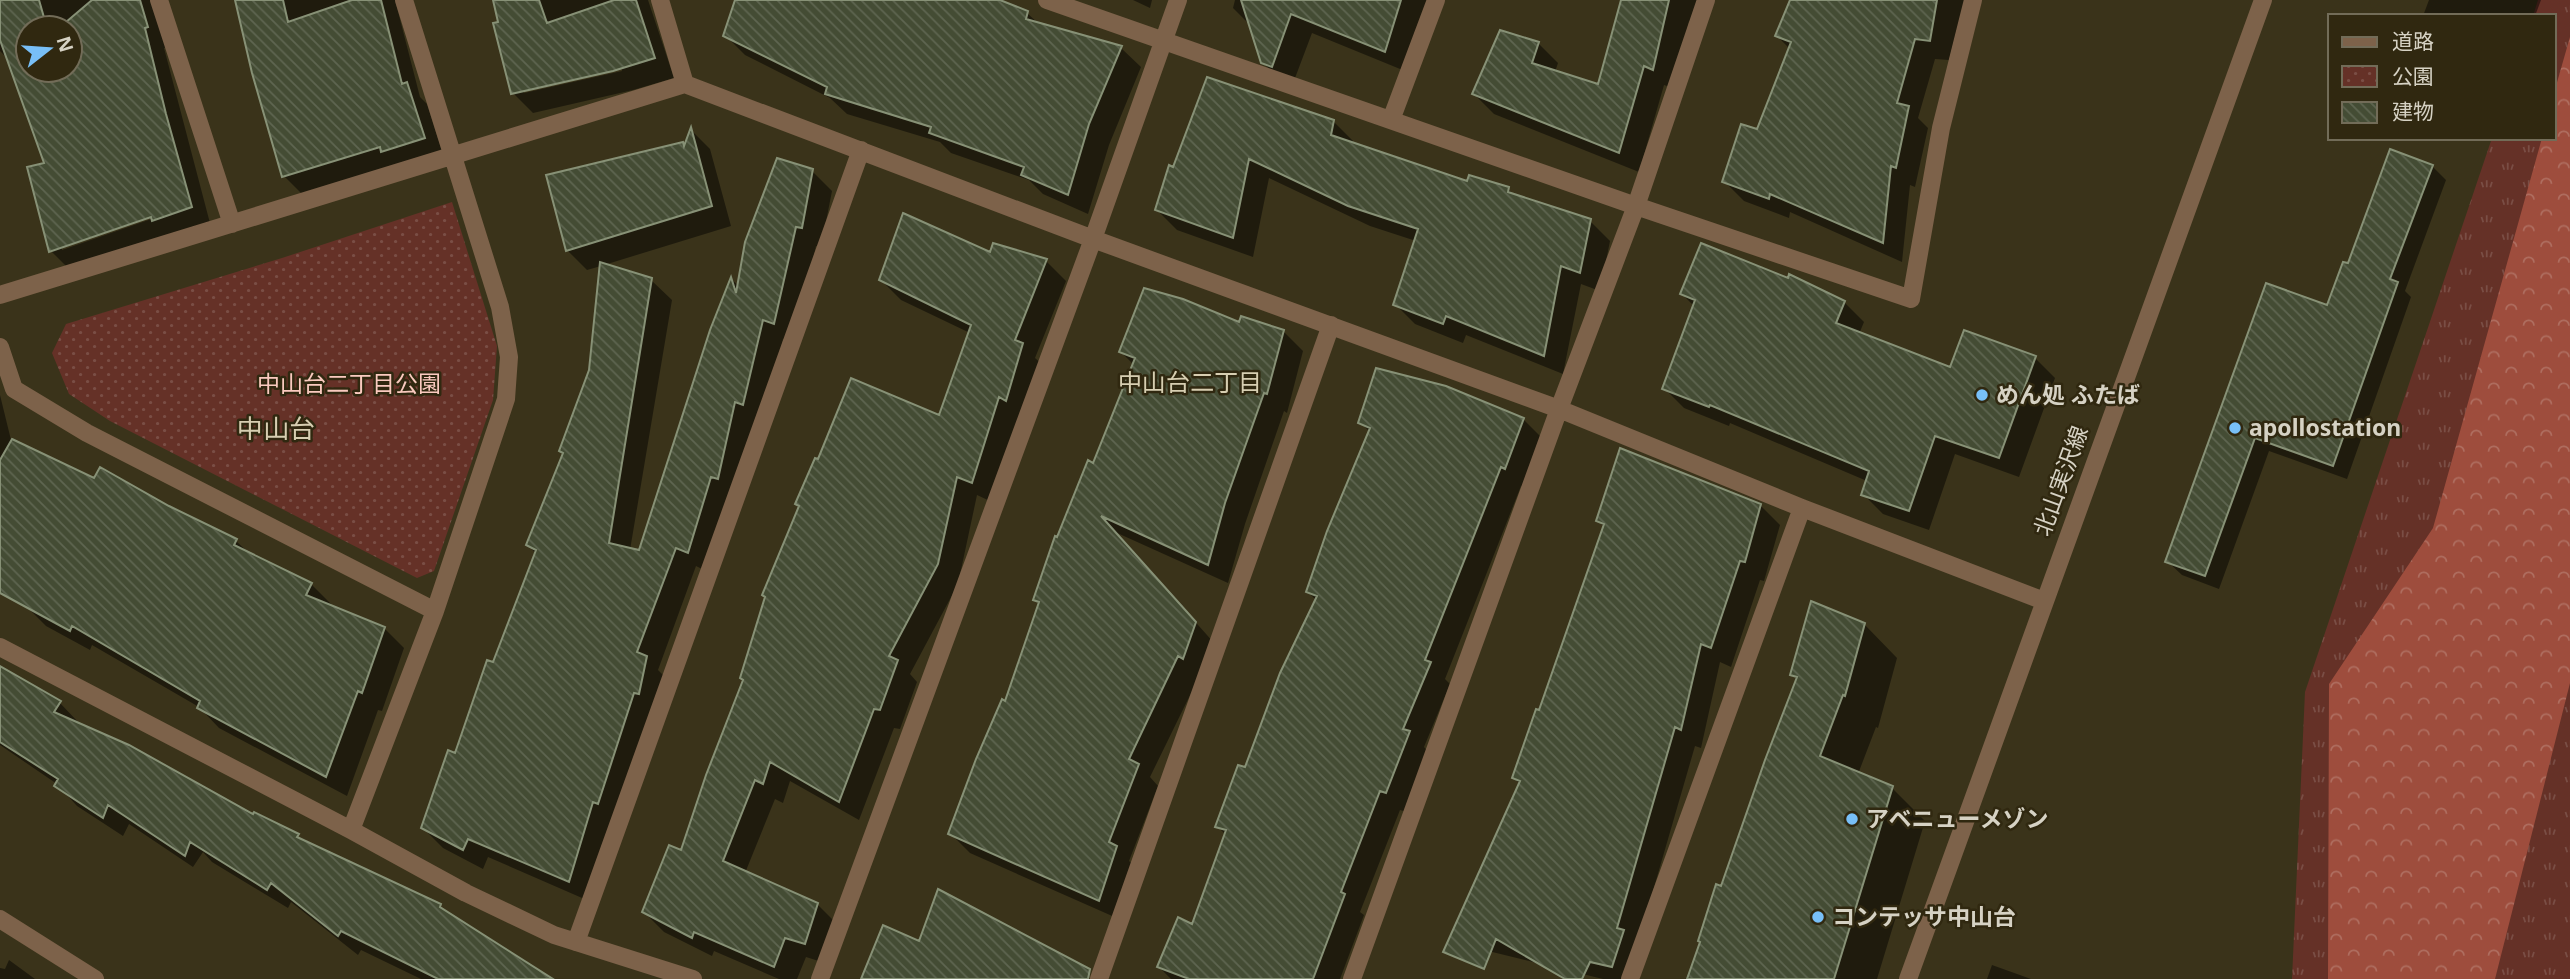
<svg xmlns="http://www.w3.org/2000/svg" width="2570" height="979" font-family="'Noto Sans','Noto Sans JP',sans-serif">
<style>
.grass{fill:url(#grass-tufts)}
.forest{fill:url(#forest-crowns)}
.park{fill:url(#park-dots)}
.shadow{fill:#0007;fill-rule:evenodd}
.building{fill:url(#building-back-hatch);stroke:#879176;stroke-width:2}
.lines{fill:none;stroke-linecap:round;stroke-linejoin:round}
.minor{stroke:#7d624a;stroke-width:18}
.poi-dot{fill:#78bff7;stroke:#302810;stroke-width:2.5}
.labels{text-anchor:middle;stroke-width:5;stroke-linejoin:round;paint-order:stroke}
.park-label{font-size:23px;fill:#facabf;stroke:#302810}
.poi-label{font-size:23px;font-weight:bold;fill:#d6d2c4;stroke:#302810;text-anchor:start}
.street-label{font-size:23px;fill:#d6d2c4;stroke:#302810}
.neighbourhood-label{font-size:24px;fill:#d7ceb1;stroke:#302810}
.quarter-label{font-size:26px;fill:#d7ceb1;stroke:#302810}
</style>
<defs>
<pattern id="grass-tufts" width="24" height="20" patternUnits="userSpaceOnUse" patternTransform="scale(1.75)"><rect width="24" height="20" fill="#653127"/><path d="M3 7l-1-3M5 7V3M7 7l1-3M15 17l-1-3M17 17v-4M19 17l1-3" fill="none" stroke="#7a4e45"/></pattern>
<pattern id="forest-crowns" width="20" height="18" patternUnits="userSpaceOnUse" patternTransform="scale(1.75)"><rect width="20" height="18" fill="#9e4d3d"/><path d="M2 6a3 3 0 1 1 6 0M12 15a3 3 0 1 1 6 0" fill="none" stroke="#af6e60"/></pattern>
<pattern id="park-dots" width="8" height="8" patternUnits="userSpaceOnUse" patternTransform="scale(1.75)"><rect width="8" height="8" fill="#653127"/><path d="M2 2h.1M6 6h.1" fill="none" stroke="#7a4e45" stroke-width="1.8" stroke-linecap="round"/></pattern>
<pattern id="building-back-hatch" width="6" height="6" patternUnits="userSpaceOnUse" patternTransform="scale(1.75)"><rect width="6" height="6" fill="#444c34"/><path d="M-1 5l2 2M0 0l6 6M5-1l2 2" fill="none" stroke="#5e6550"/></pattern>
</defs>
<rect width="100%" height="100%" fill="#3a331a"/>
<path class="grass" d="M2538,0H2570V979H2292L2305,692L2492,138H2554V16H2533Z"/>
<path class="forest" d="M2570,37V683L2495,979H2328L2329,684L2433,528L2542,138H2554V93Z"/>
<path class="park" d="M452,202L497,346L493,400L434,571L417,578L110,421L69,394L52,353L66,324L282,258Z"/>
<path class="shadow" d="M0,0H153L167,47L164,48L211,227L71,271L51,251L46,164L9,60L0,51ZM28,28H70V70H28ZM159,213L160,216L62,250V246Z
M237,0H395L420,97L427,104L444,158L304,196L284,176Z
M495,0H648L674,78L633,90L533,113L513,93ZM621,67L622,71L524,93V89Z
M737,0H996L1027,13L1040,25L1121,48L1141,67L1109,145L1088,214L1043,194L1029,180L951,153L940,142L847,114L830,98L745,55L725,35Z
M1133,0H1152L1150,8Z
M1235,0H1438L1405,71L1312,33L1292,86L1283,82L1262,62L1252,27L1233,8Z
M1623,0H1705L1697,24L1689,21L1673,88L1664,85L1639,172L1494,114L1474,94L1538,43L1558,63L1555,72L1599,86Z
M1791,0H1965L1949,60L1935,59L1918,118L1928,128L1915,187L1910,185L1902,262L1790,212L1789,218L1744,201L1724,181L1758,131L1790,49L1777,36Z
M2429,0H2541L2535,16H2423Z
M1333,121L1353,141V144L1468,183L1508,189L1516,197L1590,221L1610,241L1600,291L1581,284L1563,374L1466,335L1463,343L1415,324L1395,304L1416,241L1370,226L1269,178L1253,257L1177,230L1157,210L1174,169Z
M691,130L710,149L731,226L604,265L651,280L672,300L630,550L640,552L711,330L732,280L739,286L812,171L832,191L821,247L816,246L794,343L783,339L763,424L708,572L696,566L658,670L666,678L589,901L488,857L483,869L443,848L423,828L456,755L536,554L528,545L565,454L591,370L601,266L587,270L567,250L682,144L685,147Z
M2432,166L2446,180L2405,291L2411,297L2347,479L2269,451L2219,589L2182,575L2167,561L2328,307Z
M991,254L1046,261L1066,281L1035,358L1042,364L992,502L977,495L958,584L910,674L917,682L900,729L894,728L859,820L790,781L783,803L775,799L745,873L817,904L837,924L825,963L806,957L797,979H779L714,951L712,956L664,932L644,912L682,853L940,418L970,333L901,300L881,280Z
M1682,294L1844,302L1864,322L1859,334L1951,370L2035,358L2055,378L2019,477L1955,454L1929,530L1883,514L1863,494L1867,481L1730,423L1729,426L1684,408L1664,388L1695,307Z
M1240,325L1283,331L1303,351L1287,413L1284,411L1245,524L1228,583L1115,532L1215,644L1150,777L1158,786L1129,861L1136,867L1119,919L970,853L950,833L1007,703L1040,605L1035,599L1058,540L1094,465L1134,365L1121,352Z
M0,395L11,440L95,480L169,508L236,541L250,554L311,584L331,604L330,606L384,628L404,648L382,711L378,710L347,796L219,728L199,707L92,645L90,650L46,626L25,605L0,591Z
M1523,419L1543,439L1525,488L1521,486L1445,679L1450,684L1424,747L1429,753L1407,812L1400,810L1360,912L1364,915L1340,979H1171L1159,967L1193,927L1226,835L1217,826L1246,769L1317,601L1308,592L1370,432L1360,422Z
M1760,505L1780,525L1764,581L1760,580L1731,667L1720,662L1701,748L1695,746L1637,946L1634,979H1603L1476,948L1520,784L1514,778L1541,712L1604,527L1598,520Z
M1864,624L1897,658L1878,728L1876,727L1858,774L1892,788L1925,821L1877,979H1688L1798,680L1792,674Z
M0,695L60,703L79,723L78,724L253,816L254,814L298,836L305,843L440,906L451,917L540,979H421L361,950L358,955L291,902L288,908L212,862L203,852L193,867L129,824L123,836L77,806L57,784L0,745Z
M9,960L35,979H0V968L5,969Z
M1992,965L2031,979H1987Z"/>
<path class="building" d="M0,0H39L47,28H28V70H70V28H59L92,0H140L148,27L145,28L166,114L192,207L152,221L151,217L49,252L27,167L44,163L0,40Z
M235,0H283L288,22L352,0H381L402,84L407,82L425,138L381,152L380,147L282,177L252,73Z
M493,0H539L547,23L614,0H636L655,58L613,71L511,94L493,23L498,22Z
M735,0H1000L1028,11L1026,19L1122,46L1089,124L1068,195L1021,175L1024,167L929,133L931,127L825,94L827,87L723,36Z
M1241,0H1401L1385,52L1291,14L1272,67L1261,63Z
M1621,0H1669L1653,70L1644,66L1619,153L1472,94L1500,30L1539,42L1532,63L1598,84Z
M1790,0H1937L1930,41L1915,39L1897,103L1909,106L1896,168L1891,166L1883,243L1770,194L1769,199L1722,182L1741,124L1757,129L1791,42L1775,36Z
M1207,77L1334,120L1331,135L1467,181L1469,175L1509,187L1508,192L1591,219L1580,273L1561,266L1544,356L1446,316L1443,324L1393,305L1418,229L1348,206L1249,159L1233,238L1155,210L1169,165L1173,167Z
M691,127L712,206L566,251L546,175L683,142L684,146Z
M2390,149L2433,165L2390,279L2398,282L2333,466L2255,438L2205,576L2165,562L2266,283L2327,305L2343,262L2348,263Z
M777,158L813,169L802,228L796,227L774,324L763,320L743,405L735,402L718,479L711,477L688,553L676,548L637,652L647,656L639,694L634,693L598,804L593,802L569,882L468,839L463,850L421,828L448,750L455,753L487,660L493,662L536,550L526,545L563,453L559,451L589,370L600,262L652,278L609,543L639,550L710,330L731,277L736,293L745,242Z
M903,213L990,252L993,243L1047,259L1015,340L1023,343L1006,401L999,397L972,483L957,477L938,564L889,656L898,660L880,710L874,709L839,802L770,762L763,784L755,780L723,861L818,903L805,944L785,938L774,967L694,932L692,938L642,912L669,845L681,850L706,775L743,680L740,678L765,597L762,595L799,506L795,504L815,458L818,459L851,378L939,415L971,325L879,280Z
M1701,243L1788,278L1789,274L1845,301L1836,323L1950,367L1964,330L2036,356L1999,458L1935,436L1909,511L1861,495L1869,471L1710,405L1709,407L1662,389L1695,300L1680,294Z
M1144,288L1183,299L1239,322L1241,316L1284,330L1267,394L1264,393L1225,503L1208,565L1101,516L1196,622L1183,659L1178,656L1129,759L1139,764L1109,842L1117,846L1099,901L948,834L976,759L1002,699L1005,701L1039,602L1033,600L1055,536L1057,537L1088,460L1093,463L1135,358L1119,352Z
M1376,368L1446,386L1524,418L1505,469L1501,467L1425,660L1431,662L1403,729L1410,731L1386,793L1380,791L1341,892L1345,894L1313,979H1189L1157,967L1178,917L1192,924L1226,830L1215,827L1238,765L1245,767L1280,673L1317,596L1306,592L1327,531L1370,428L1358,423Z
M12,439L94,478L100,467L169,506L237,539L234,545L312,583L306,595L385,627L362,693L358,691L326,777L197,708L200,701L72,626L70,631L0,593V460Z
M1620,448L1761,504L1745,562L1740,561L1711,648L1701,644L1681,730L1675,727L1617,928L1624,930L1612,967L1590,962L1582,979H1565L1496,939L1484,969L1443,952L1520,781L1512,778L1536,709L1539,710L1604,524L1596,521Z
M1811,601L1865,623L1845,696L1843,695L1820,756L1893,786L1834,979H1687L1700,942L1698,941L1716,884L1721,886L1765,760L1797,677L1790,675Z
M0,666L61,701L54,712L129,745L253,814L254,812L299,834L297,837L441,904L440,907L553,979H438L341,931L338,936L271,883L267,890L190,842L185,856L108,805L103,818L54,786L58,779L0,742Z
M938,889L1090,969L1088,979H861L883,925L919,941Z"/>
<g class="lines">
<path class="minor" d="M159,0L232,224
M660,0L685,84
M1047,0L1636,206L1911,299L1941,128L1973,0
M1391,120L1436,0
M0,295L685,84L1093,239L1559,409L1802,508L2044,601
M0,347L14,389L87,433L435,611
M0,647L351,830L466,893L554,935L693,979
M351,830L435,611L506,399L509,357L500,307L404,0
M0,919L95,979
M576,942L861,150
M820,979L1093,239L1178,0
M1099,979L1331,325
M1352,979L1559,409L1636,206L1706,0
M1630,979L1802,508
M1908,979L2263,0"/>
</g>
<g class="poi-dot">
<circle cx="1982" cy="395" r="7"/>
<circle cx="2235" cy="428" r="7"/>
<circle cx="1852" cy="819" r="7"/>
<circle cx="1818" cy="917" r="7"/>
</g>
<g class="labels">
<g class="park-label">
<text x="349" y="392">中山台二丁目公園</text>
</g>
<g class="poi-label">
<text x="1996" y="403">めん処 ふたば</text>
<text x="2249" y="436">apollostation</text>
<text x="1866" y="827">アベニューメゾン</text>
<text x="1832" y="925">コンテッサ中山台</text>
</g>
<g class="street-label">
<text transform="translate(2061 481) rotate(-70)" y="8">北山実沢線</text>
</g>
<g class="neighbourhood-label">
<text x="1190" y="391">中山台二丁目</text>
</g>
<g class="quarter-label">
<text x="276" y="438">中山台</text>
</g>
</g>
<rect x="2328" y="14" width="228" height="126" fill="#302810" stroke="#726c58" stroke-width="2"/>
<rect x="2342" y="37" width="35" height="10" fill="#7d624a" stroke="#726c58" stroke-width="2"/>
<text x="2392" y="49" font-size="21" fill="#d6d2c4">道路</text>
<rect x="2342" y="66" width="35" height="21" fill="url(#park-dots)" stroke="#726c58" stroke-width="2"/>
<text x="2392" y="84" font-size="21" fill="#d6d2c4">公園</text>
<rect x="2342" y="102" width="35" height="21" fill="url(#building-back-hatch)" stroke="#726c58" stroke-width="2"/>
<text x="2392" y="119" font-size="21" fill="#d6d2c4">建物</text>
<g transform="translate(49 49) rotate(73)"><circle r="33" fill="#302810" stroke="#726c58" stroke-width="2"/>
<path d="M0-5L12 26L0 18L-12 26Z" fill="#78bff7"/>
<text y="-10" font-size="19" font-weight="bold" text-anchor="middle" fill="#d6d2c4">N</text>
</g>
</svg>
